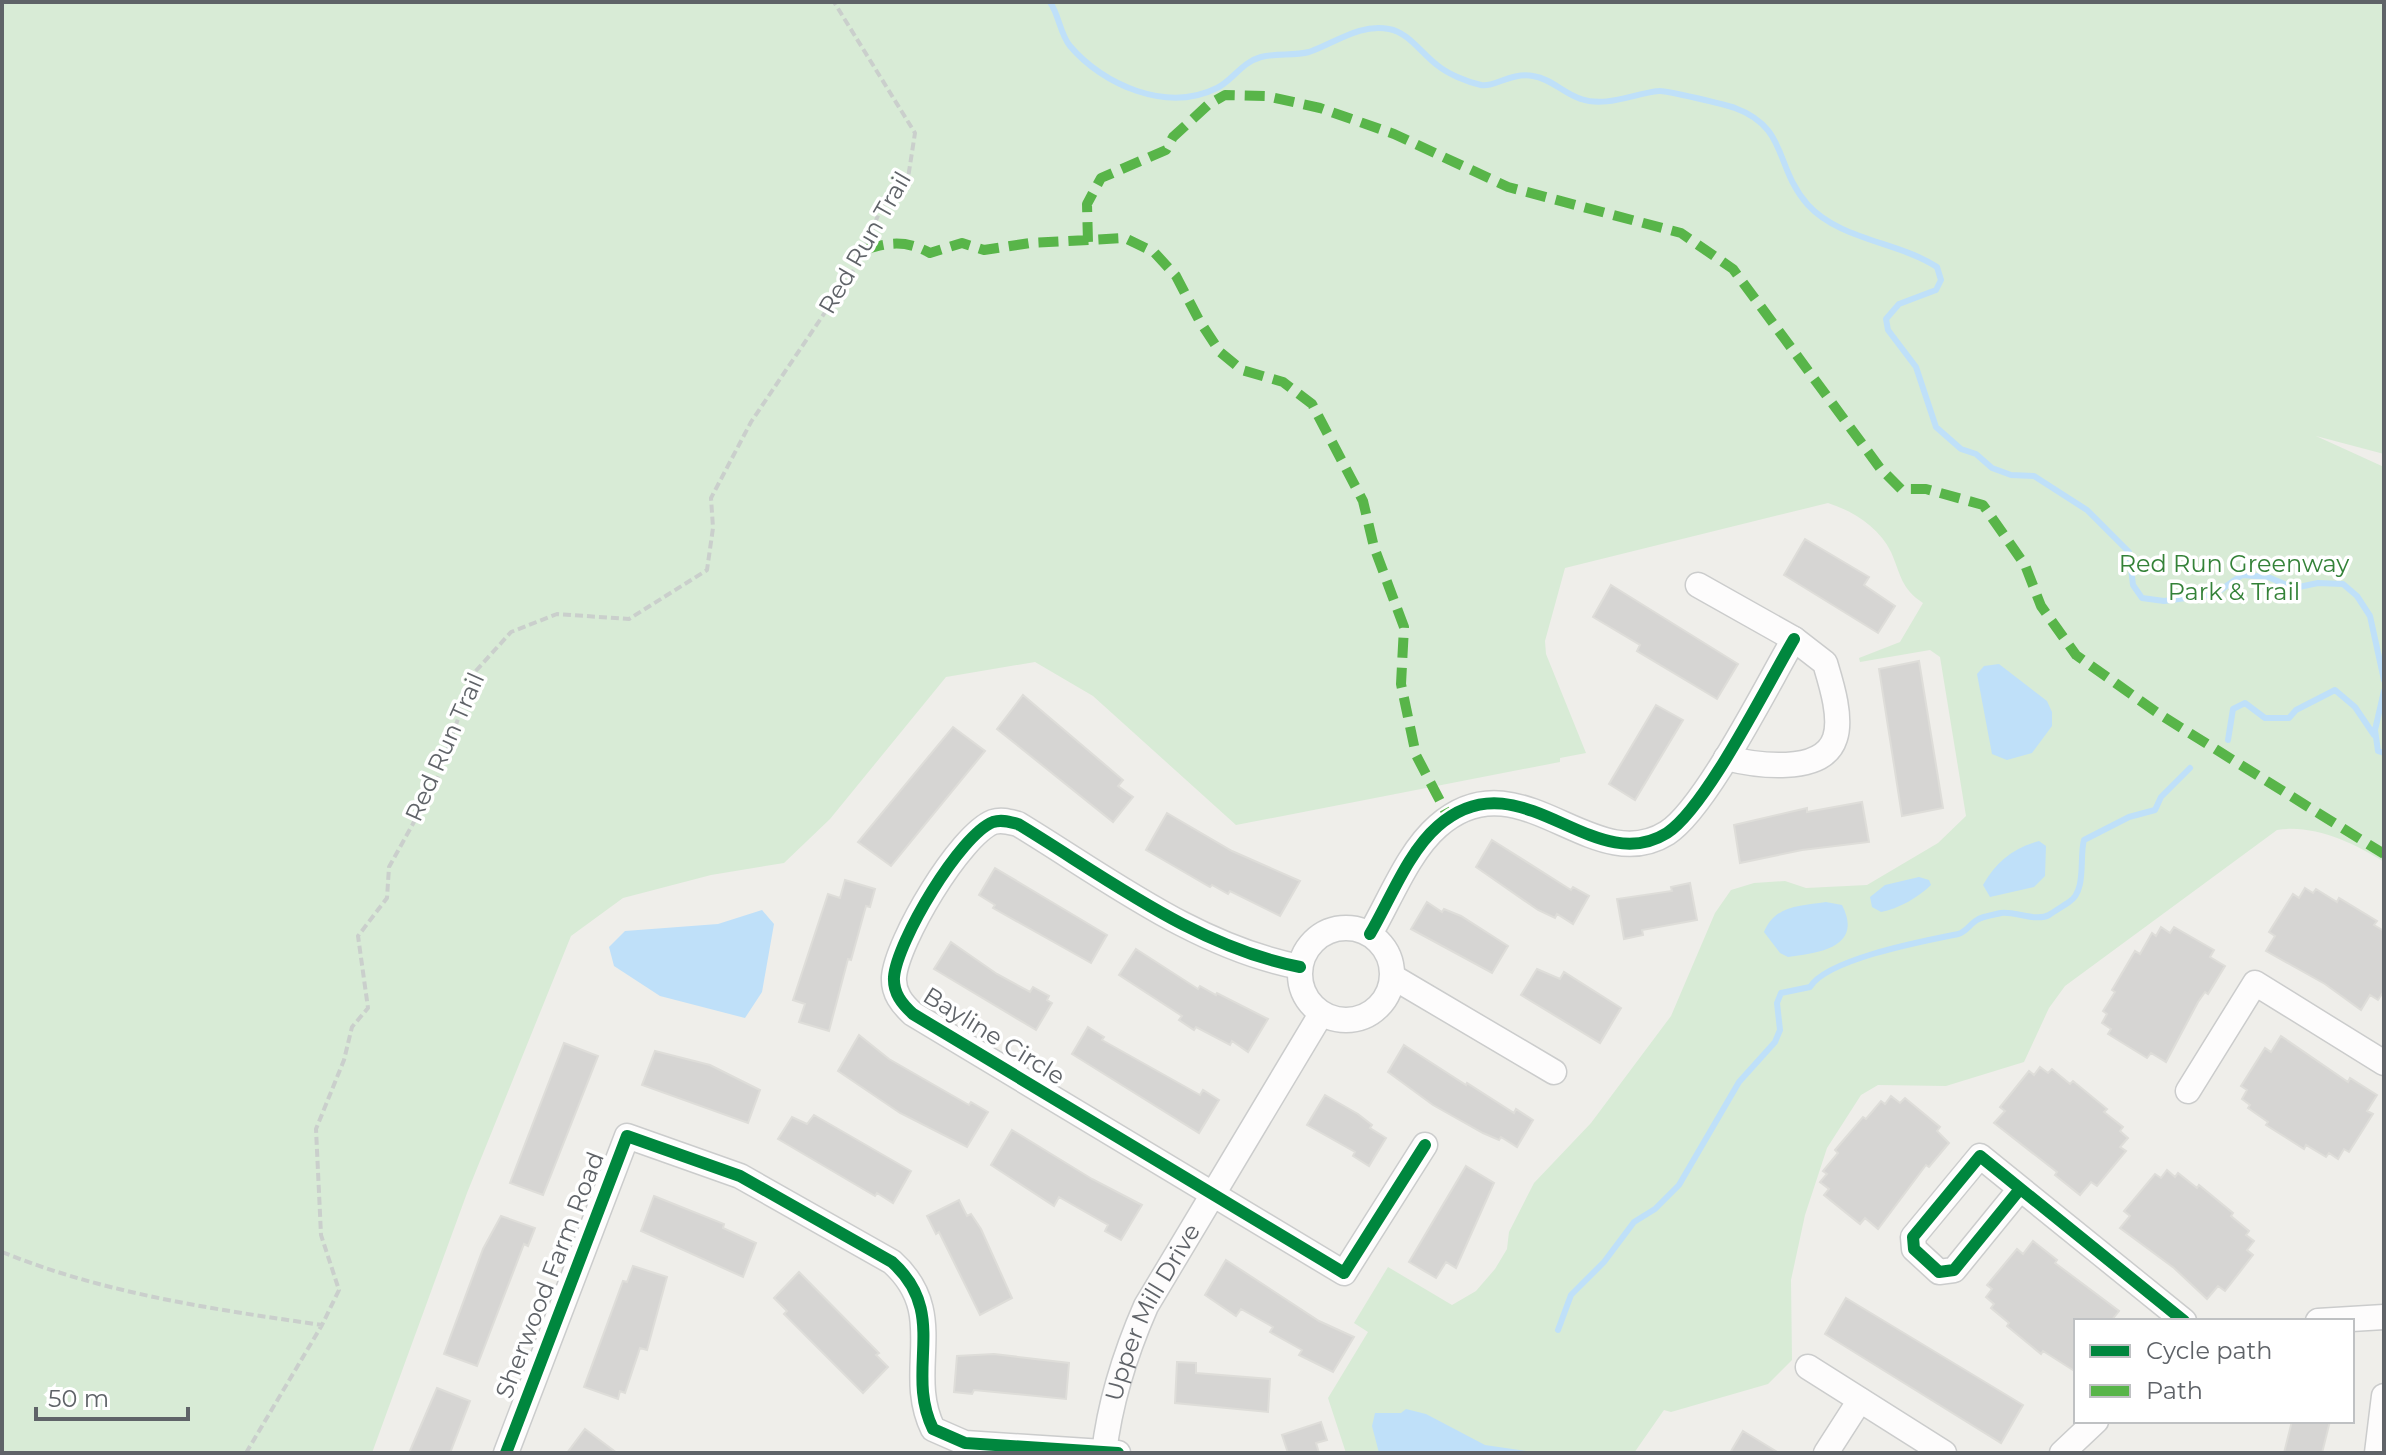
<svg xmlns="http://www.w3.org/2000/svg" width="2386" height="1455" font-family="Montserrat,sans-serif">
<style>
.green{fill:#d8ebd6}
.water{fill:#bfe0f9}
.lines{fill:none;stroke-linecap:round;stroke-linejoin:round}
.stream{stroke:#bfe0f9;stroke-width:6}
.building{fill:#d6d5d3;stroke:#deddd9;stroke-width:2}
.minor-casing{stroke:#cbcccc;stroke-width:27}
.path{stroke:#cacfcc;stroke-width:4;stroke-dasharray:8 4;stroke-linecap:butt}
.minor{stroke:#fdfcfc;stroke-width:24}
.quiet{stroke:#58b549;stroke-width:10;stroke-dasharray:20 10;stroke-linecap:butt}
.cycleway-casing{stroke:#fff;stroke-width:17}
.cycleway{stroke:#00873e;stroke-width:12}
.labels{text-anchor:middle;stroke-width:7;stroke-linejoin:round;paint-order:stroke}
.street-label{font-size:24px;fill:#5f6368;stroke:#fff}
.park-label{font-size:24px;fill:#348238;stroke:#fff}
</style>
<rect width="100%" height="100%" fill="#efeeea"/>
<path class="green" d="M2,2H2384V454L2316,436L2384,467V862C2354,843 2313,824 2277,830L2065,986L2049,1008L2024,1062L1946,1086L1878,1085L1861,1095L1827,1148L1805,1215L1791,1280L1792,1360L1768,1384L1671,1412L1664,1410L1634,1453H1346L1328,1398L1368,1332L1354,1323L1388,1267L1452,1305L1476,1291L1495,1269L1507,1249L1509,1232L1534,1183L1591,1123L1671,1016L1715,913L1731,890L1754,883L1785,881L1806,888L1867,885L1938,843L1966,816L1940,657L1930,650L1860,662L1859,658L1900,642L1923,603C1901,589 1901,575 1891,552C1879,527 1853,511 1828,503L1565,568L1545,641L1546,654L1586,753L1560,758V762L1236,825L1093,696L1035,662L946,677L830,819L784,863L711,875L623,898L571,936L467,1193L372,1453H2Z"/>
<path class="water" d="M1999,664L2047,701L2052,712V726L2032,753L2007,760L1992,754L1977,674L1984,666Z
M2039,841L2046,846L2045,876L2034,887L1990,897L1983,885C1996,862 2013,848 2039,841Z
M1919,877L1929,880L1931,885C1919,897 1898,909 1881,912L1872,907L1870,897L1885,885Z
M1826,902L1842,905C1863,946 1822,953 1788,957L1780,953L1764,932C1775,905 1800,906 1826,902Z
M762,910L774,924L762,992L745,1018L660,996L614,966L609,947L625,931L718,924Z
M1406,1409L1426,1414L1485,1445L1540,1453H1379L1372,1426L1375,1413H1401Z"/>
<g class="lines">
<path class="stream" d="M1050,2C1059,15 1060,34 1070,46C1103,85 1167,113 1217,88C1232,81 1242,62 1261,57C1276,53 1294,56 1309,52C1335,43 1360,23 1389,29C1408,32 1422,54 1437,65C1448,74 1467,82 1481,85C1493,88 1511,72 1533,76C1552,79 1564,94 1581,99C1606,108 1635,93 1659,91C1665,90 1727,105 1735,108C1789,128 1774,167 1808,205C1840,240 1899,242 1937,267L1941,280L1936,290L1899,304L1886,319L1888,330L1916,367L1936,427L1961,449L1976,454L1992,468L2011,475L2034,476L2087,510L2129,552L2133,585L2142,598L2164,601L2215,594L2242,575L2268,577L2294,588L2318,583L2343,584L2357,596L2370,616L2384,680
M2384,691L2375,730L2378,751L2384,753
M2228,740L2233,709L2245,703L2265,718H2289L2296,710L2335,690L2355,707L2374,735
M1558,1330L1571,1295L1604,1262L1634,1222L1655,1209L1679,1185L1739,1082L1775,1042L1780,1030L1777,1003L1781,993L1810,987C1827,959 1923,941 1958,934C1966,932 1970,924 1977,920C1983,916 1993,915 2001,913C2015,911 2036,922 2049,915C2055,911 2063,906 2069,902C2087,891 2079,857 2084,840L2129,817L2155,810L2161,797L2190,768"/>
</g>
<path class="building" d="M1805,539L1869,577L1864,585L1895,606L1878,633L1784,575Z
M1611,585L1738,664L1717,699L1637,651L1640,645L1593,617Z
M1919,661L1943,808L1902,816L1879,669Z
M1023,695L1123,780L1118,786L1133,797L1113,822L997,729Z
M1656,705L1683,720L1635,800L1609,784Z
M953,727L985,751L891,866L858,842Z
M1862,802L1869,842L1802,850L1740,863L1734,825L1807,808V812Z
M1167,813L1232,851L1300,881L1280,916L1230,891L1228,894L1212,885L1210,887L1146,850Z
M1492,840L1571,890L1573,887L1589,896L1573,924L1557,914L1555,918L1538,910L1476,867Z
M995,868L1107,935L1091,963L993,908L995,905L979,895Z
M845,880L875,889L870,907L866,906L851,960L848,959L829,1031L799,1022L805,1004L793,1000L828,894L840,898Z
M1690,883L1697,920L1642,930L1643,935L1624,939L1617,899L1672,891L1671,887Z
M2305,888L2313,893L2316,889L2337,902L2339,898L2377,921L2374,925L2384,931V991L2378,1000L2370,995L2361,1010L2325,984L2266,951L2275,936L2269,932L2293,894L2299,898Z
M1427,902L1442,912L1444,909L1461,916L1508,946L1492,973L1411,929Z
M2161,927L2170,933L2174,927L2214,950L2210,957L2225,966L2208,994L2205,992L2198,1002L2166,1062L2151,1053L2147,1058L2108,1034L2111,1029L2102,1023L2107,1014L2103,1011L2115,992L2112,990L2135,951L2140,954L2152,933L2156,936Z
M951,942L997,974L1030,992L1033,987L1049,996L1047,1000L1052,1003L1036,1030L934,969Z
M1136,949L1198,989L1200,986L1216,995L1217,993L1268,1019L1248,1052L1232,1041L1230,1045L1196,1027L1194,1030L1179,1020L1182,1016L1119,975Z
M1537,969L1560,979L1564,972L1621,1008L1600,1043L1521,995Z
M1088,1027L1104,1037L1102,1040L1200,1095L1203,1090L1219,1100L1199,1133L1072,1054Z
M859,1035L889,1059L969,1105L971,1102L988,1112L967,1147L900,1113L838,1071Z
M2281,1036L2348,1082L2350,1078L2377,1095L2367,1111L2373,1114L2349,1152L2344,1149L2338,1159L2329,1153L2326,1157L2306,1145L2304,1149L2266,1125L2268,1122L2248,1108L2250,1105L2242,1099L2247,1090L2241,1086L2265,1048L2271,1052Z
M564,1043L598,1056L543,1195L510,1183Z
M1404,1045L1466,1085L1467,1083L1514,1113L1516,1109L1533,1120L1517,1147L1501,1137L1499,1140L1483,1133L1433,1105L1388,1072Z
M655,1051L710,1065L760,1090L748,1123L642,1085Z
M2040,1067L2048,1073L2052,1069L2070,1084L2073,1081L2107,1109L2104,1112L2123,1127L2120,1131L2128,1138L2120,1147L2126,1151L2097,1186L2091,1182L2080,1195L2055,1175L2057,1172L1994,1123L2005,1111L2000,1107L2029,1071L2034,1075Z
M1325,1095L1358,1114L1372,1125L1370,1128L1386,1138L1369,1166L1353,1156L1355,1152L1307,1125Z
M1891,1096L1900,1103L1905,1098L1940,1127L1937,1131L1949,1143L1929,1167L1926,1165L1878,1229L1865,1218L1860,1224L1824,1195L1829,1189L1820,1182L1827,1174L1823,1171L1838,1153L1835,1150L1863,1117L1866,1119L1881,1101L1885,1104Z
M814,1115L911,1171L893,1203L877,1193L875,1196L778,1139L792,1117L807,1124Z
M1012,1130L1092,1179L1142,1205L1121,1240L1105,1231L1108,1225L1059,1197L1054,1206L991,1165Z
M1466,1166L1494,1183L1456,1268L1446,1262L1436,1278L1409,1262Z
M2167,1170L2175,1177L2178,1173L2197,1188L2199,1185L2233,1213L2231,1216L2249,1231L2246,1235L2254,1241L2247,1250L2253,1255L2225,1291L2218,1286L2207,1299L2174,1268L2120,1228L2130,1216L2124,1211L2155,1174L2161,1178Z
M654,1196L724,1224L723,1228L756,1243L743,1277L641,1231Z
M959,1200L967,1216L971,1214L981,1229L1012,1298L980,1315L939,1232L936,1234L927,1216Z
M501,1216L535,1228L528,1246L524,1244L477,1366L444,1354L483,1249Z
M2033,1241L2057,1260L2055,1263L2119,1311L2111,1321H2076V1372L2043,1351L2041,1354L2007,1326L2009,1323L1991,1308L1994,1304L1986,1297L1992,1289L1987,1285L2017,1249L2023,1254Z
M1226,1260L1319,1321L1354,1337L1333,1372L1299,1355L1302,1350L1270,1332L1273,1327L1241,1309L1236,1316L1205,1295Z
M633,1266L667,1277L647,1350L640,1348L625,1393L620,1391L618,1399L584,1387L623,1281L627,1282Z
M799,1272L879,1353L876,1355L888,1367L863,1393L784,1314L787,1311L774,1298Z
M1846,1298L2023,1405L2001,1443L1825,1334Z
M994,1354L1069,1363L1066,1399L974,1390L972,1394L954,1392L957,1356Z
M1177,1362L1196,1363V1373L1270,1379L1268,1412L1175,1403Z
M437,1388L470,1401L450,1453H409Z
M2292,1421H2330L2322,1453H2284Z
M1321,1422L1327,1440L1316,1443L1319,1453H1288L1282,1435Z
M585,1429L617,1453H567Z
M1743,1431L1779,1453H1730Z"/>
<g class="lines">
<defs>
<g id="minor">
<path d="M1698,585L1794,639L1825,663C1831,683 1842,717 1835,738C1823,776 1754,765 1726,758"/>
<circle cx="1346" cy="974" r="46"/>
<path d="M1370,934C1390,900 1408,852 1438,826C1520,754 1592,880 1667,833C1706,808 1768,683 1794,639"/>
<path d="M1300,967C1196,947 1107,878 1018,824C1010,822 1002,819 993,822C960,835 897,941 894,977C893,993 902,1004 913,1014L1344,1273L1425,1145"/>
<path d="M1393,977L1554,1072"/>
<path d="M2188,1091L2255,983L2384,1063"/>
<path d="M2020,1189L1954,1270L1939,1272L1914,1249L1913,1237L1980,1156L2184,1321"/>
<path d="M2318,1321L2384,1317"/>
<path d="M1808,1367L1944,1453"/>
<path d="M506,1453L627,1136L740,1176L892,1262C950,1314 904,1370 933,1429L965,1443L1118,1453"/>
<path id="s1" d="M1104,1453C1110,1401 1125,1354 1146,1306L1321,1014"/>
<path d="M1826,1453L1860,1400"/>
<path d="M2062,1453L2096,1421"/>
<path d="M2377,1453L2384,1396"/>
</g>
</defs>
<use href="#minor" class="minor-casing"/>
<path class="path" d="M2,1252C106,1294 212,1309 322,1325L339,1290L321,1235L316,1129L344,1060L352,1027L368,1008L358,936L387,898L389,867L436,782L474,673L511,632L557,614L629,619L707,570L713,528L711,498L751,422L859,262L879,213L908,178L915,133L834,2
M246,1453L322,1325"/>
<use href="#minor" class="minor"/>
<path class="quiet" d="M1088,242L1087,204L1101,178L1166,150L1173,137L1209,104L1225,95L1266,96L1320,108L1394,134L1508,187L1681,233L1733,269L1880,468L1901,489H1926L1983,505L2025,565L2041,606L2076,655L2159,714L2384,854
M864,250C889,242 906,240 930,253L962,243L984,250L1030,243L1125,238L1154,252L1176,276L1199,320L1220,352L1242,370L1283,382L1312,404L1363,501L1374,547L1404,627L1401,684L1416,755L1449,818"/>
<defs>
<path id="cycleway" d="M1370,934C1390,900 1408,852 1438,826C1520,754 1592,880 1667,833C1706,808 1768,683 1794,639
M1300,967C1196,947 1107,878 1018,824C1010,822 1002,819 993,822C960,835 897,941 894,977C893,993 902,1004 913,1014L1344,1273L1425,1145
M2020,1189L1954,1270L1939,1272L1914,1249L1913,1237L1980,1156L2184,1321
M506,1453L627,1136L740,1176L892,1262C950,1314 904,1370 933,1429L965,1443L1118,1453"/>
</defs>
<use href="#cycleway" class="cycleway-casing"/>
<use href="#cycleway" class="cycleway"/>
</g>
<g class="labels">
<g class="street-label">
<text transform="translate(865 243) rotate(-60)" y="8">Red Run Trail</text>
<text transform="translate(445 747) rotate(-66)" y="8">Red Run Trail</text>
<text transform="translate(994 1036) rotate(32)" y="8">Bayline Circle</text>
<text transform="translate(550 1275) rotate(-69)" y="8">Sherwood Farm Road</text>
<text dy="8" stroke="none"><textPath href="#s1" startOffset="150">Upper Mill Drive</textPath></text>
</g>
<g class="park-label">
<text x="2234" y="572">Red Run Greenway<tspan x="2234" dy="28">Park &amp; Trail</tspan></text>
</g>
</g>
<rect width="2386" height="1455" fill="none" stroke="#5f6368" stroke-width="8"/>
<rect x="2074" y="1319" width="280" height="104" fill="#ffffff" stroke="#bfc1c3" stroke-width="2"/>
<rect x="2090" y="1345" width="40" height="12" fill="#00873e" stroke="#bfc1c3" stroke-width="2"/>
<text x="2146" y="1359" font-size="24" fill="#5f6368">Cycle path</text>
<rect x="2090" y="1385" width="40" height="12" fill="#58b549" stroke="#bfc1c3" stroke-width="2"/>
<text x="2146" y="1399" font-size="24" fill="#5f6368">Path</text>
<path d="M36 1407v12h152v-12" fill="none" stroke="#5f6368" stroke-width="4"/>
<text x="48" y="1407" font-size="24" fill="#5f6368" stroke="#ffffff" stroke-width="6" paint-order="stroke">50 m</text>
</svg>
